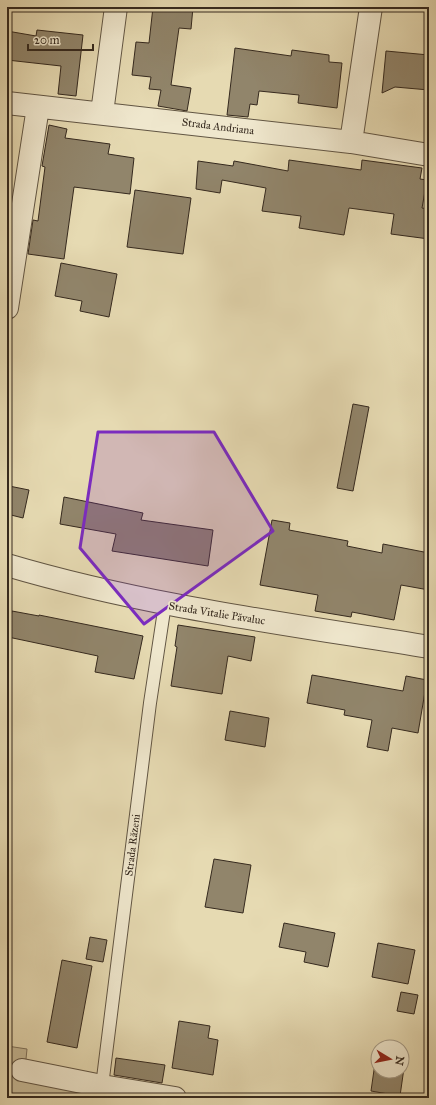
<svg xmlns="http://www.w3.org/2000/svg" width="436" height="1105" font-family="'IM FELL Great Primer',serif">
<style>
.green{fill:#c8bc99;stroke:#7e725c}
.building{fill:#91856b;stroke:#35291e}
.lines{fill:none;stroke-linecap:round;stroke-linejoin:round}
.service-casing{stroke:#615543;stroke-width:14}
.minor-casing{stroke:#615543;stroke-width:24}
.service{stroke:#efe7cd;stroke-width:12}
.minor{stroke:#efe7cd;stroke-width:22}
.marked{fill:#7b2cbf;fill-opacity:0.2;stroke:#7b2cbf;stroke-width:3;stroke-linejoin:round}
.labels{text-anchor:middle;stroke-width:3.5;stroke-linejoin:round;paint-order:stroke}
.street-label{font-size:11px;fill:#35291e;stroke:#efe7cd}
</style>
<rect width="100%" height="100%" fill="#e6dab2"/>
<filter id="stains"><feTurbulence type="fractalNoise" baseFrequency=".005" numOctaves="4"/><feColorMatrix values="0 0 0 0 .2 0 0 0 0 .09 0 0 0 0 .02 0 0 0 .5 -.17"/></filter>
<radialGradient id="worn" r=".72"><stop offset=".6" stop-color="#630" stop-opacity="0"/><stop offset="1" stop-color="#630" stop-opacity=".3"/></radialGradient>
<path class="green" d="M7,1046L27,1049L24,1079L119,1098H7Z"/>
<path class="building" d="M153,7H193L191,29L179,28L171,85L191,88L187,111L158,106L161,90L149,89L151,77L132,75L136,42L149,43Z
M37,30L83,35L76,96L58,94L61,66L7,60V31L36,36Z
M235,48L291,56L292,50L329,55V62L342,63L337,108L298,103L299,95L259,91L257,105L250,104L248,117L227,115Z
M386,51L429,55V90L395,87L382,93Z
M49,125L67,129L65,138L110,144L108,154L134,158L130,194L74,187L64,259L28,254L33,220L38,221L45,167L42,166Z
M289,160L361,170L362,160L422,168L420,179L427,180L422,208L429,209V239L391,234L394,214L349,208L344,235L299,228L301,216L262,211L266,188L222,180L220,193L196,189L198,161L233,166L234,161L288,171Z
M135,190L191,198L183,254L127,247Z
M61,263L117,274L109,317L80,311L82,301L55,296Z
M353,404L369,407L353,491L337,488Z
M9,486L29,490L23,518L7,514V497Z
M64,497L143,513L141,520L213,530L208,566L112,551L116,534L60,524Z
M272,520L290,523L289,530L348,541L347,546L382,553L383,544L429,553V590L401,585L394,620L352,612L351,617L315,611L318,595L260,585Z
M12,611L39,616V615L143,636L134,679L95,672L98,656L8,637Z
M178,625L255,637L251,661L228,656L222,694L171,686L177,647L175,646Z
M312,675L403,691L406,676L427,680L418,733L392,728L388,751L367,747L372,720L344,715L345,710L307,703Z
M230,711L269,718L265,747L225,740Z
M214,859L251,865L243,913L205,907Z
M284,923L335,933L328,967L304,962L306,952L279,947Z
M90,937L107,940L103,962L86,959Z
M378,943L415,950L408,984L372,977Z
M62,960L92,966L77,1048L47,1042Z
M401,992L418,995L414,1014L397,1011Z
M179,1021L210,1026L208,1038L218,1040L213,1075L172,1068Z
M376,1056L378,1057V1071H402V1061H405L400,1096L371,1091Z
M116,1058L165,1065L162,1083L114,1075Z"/>
<g class="lines">
<defs>
<path id="service" d="M102,1086L150,703L165,604"/>
<path id="minor" d="M7,103L351,142L429,155
M102,113L116,7
M351,142L371,7
M7,308L38,107
M7,565C145,606 288,624 429,647
M22,1070L102,1086L175,1098"/>
</defs>
<use href="#service" class="service-casing"/>
<use href="#minor" class="minor-casing"/>
<use href="#service" class="service"/>
<use href="#minor" class="minor"/>
</g>
<path class="marked" d="M98,432H214L273,531L144,624L80,548Z"/>
<g class="labels">
<g class="street-label">
<text transform="translate(218 126) rotate(7)" y="4">Strada Andriana</text>
<text transform="translate(217 613) rotate(9)" y="4">Strada Vitalie Păvaluc</text>
<text transform="translate(132 845) rotate(-83)" y="4">Strada Răzeni</text>
</g>
</g>
<rect width="436" height="1105" fill="none" stroke="#e6dab2" stroke-width="24"/>
<rect x="8" y="8" width="420" height="1089" fill="none" stroke="#35291e" stroke-width="2"/>
<rect x="12" y="12" width="412" height="1081" fill="none" stroke="#35291e"/>
<g transform="translate(390 1059) rotate(100)"><circle r="19" fill="#efe7cd" stroke="#a59b87"/>
<path d="M0-3L7 15L0 10L-7 15Z" fill="#8f2418"/>
<text y="-6" font-size="11" font-weight="bold" text-anchor="middle" fill="#35291e">N</text>
</g>
<path d="M28 44v6h65v-6" fill="none" stroke="#35291e" stroke-width="2"/>
<text x="34" y="44" font-size="12" fill="#35291e" stroke="#efe7cd" stroke-width="3" paint-order="stroke">20 m</text>
<rect width="100%" height="100%" filter="url(#stains)"/>
<rect width="100%" height="100%" fill="url(#worn)"/>
</svg>
